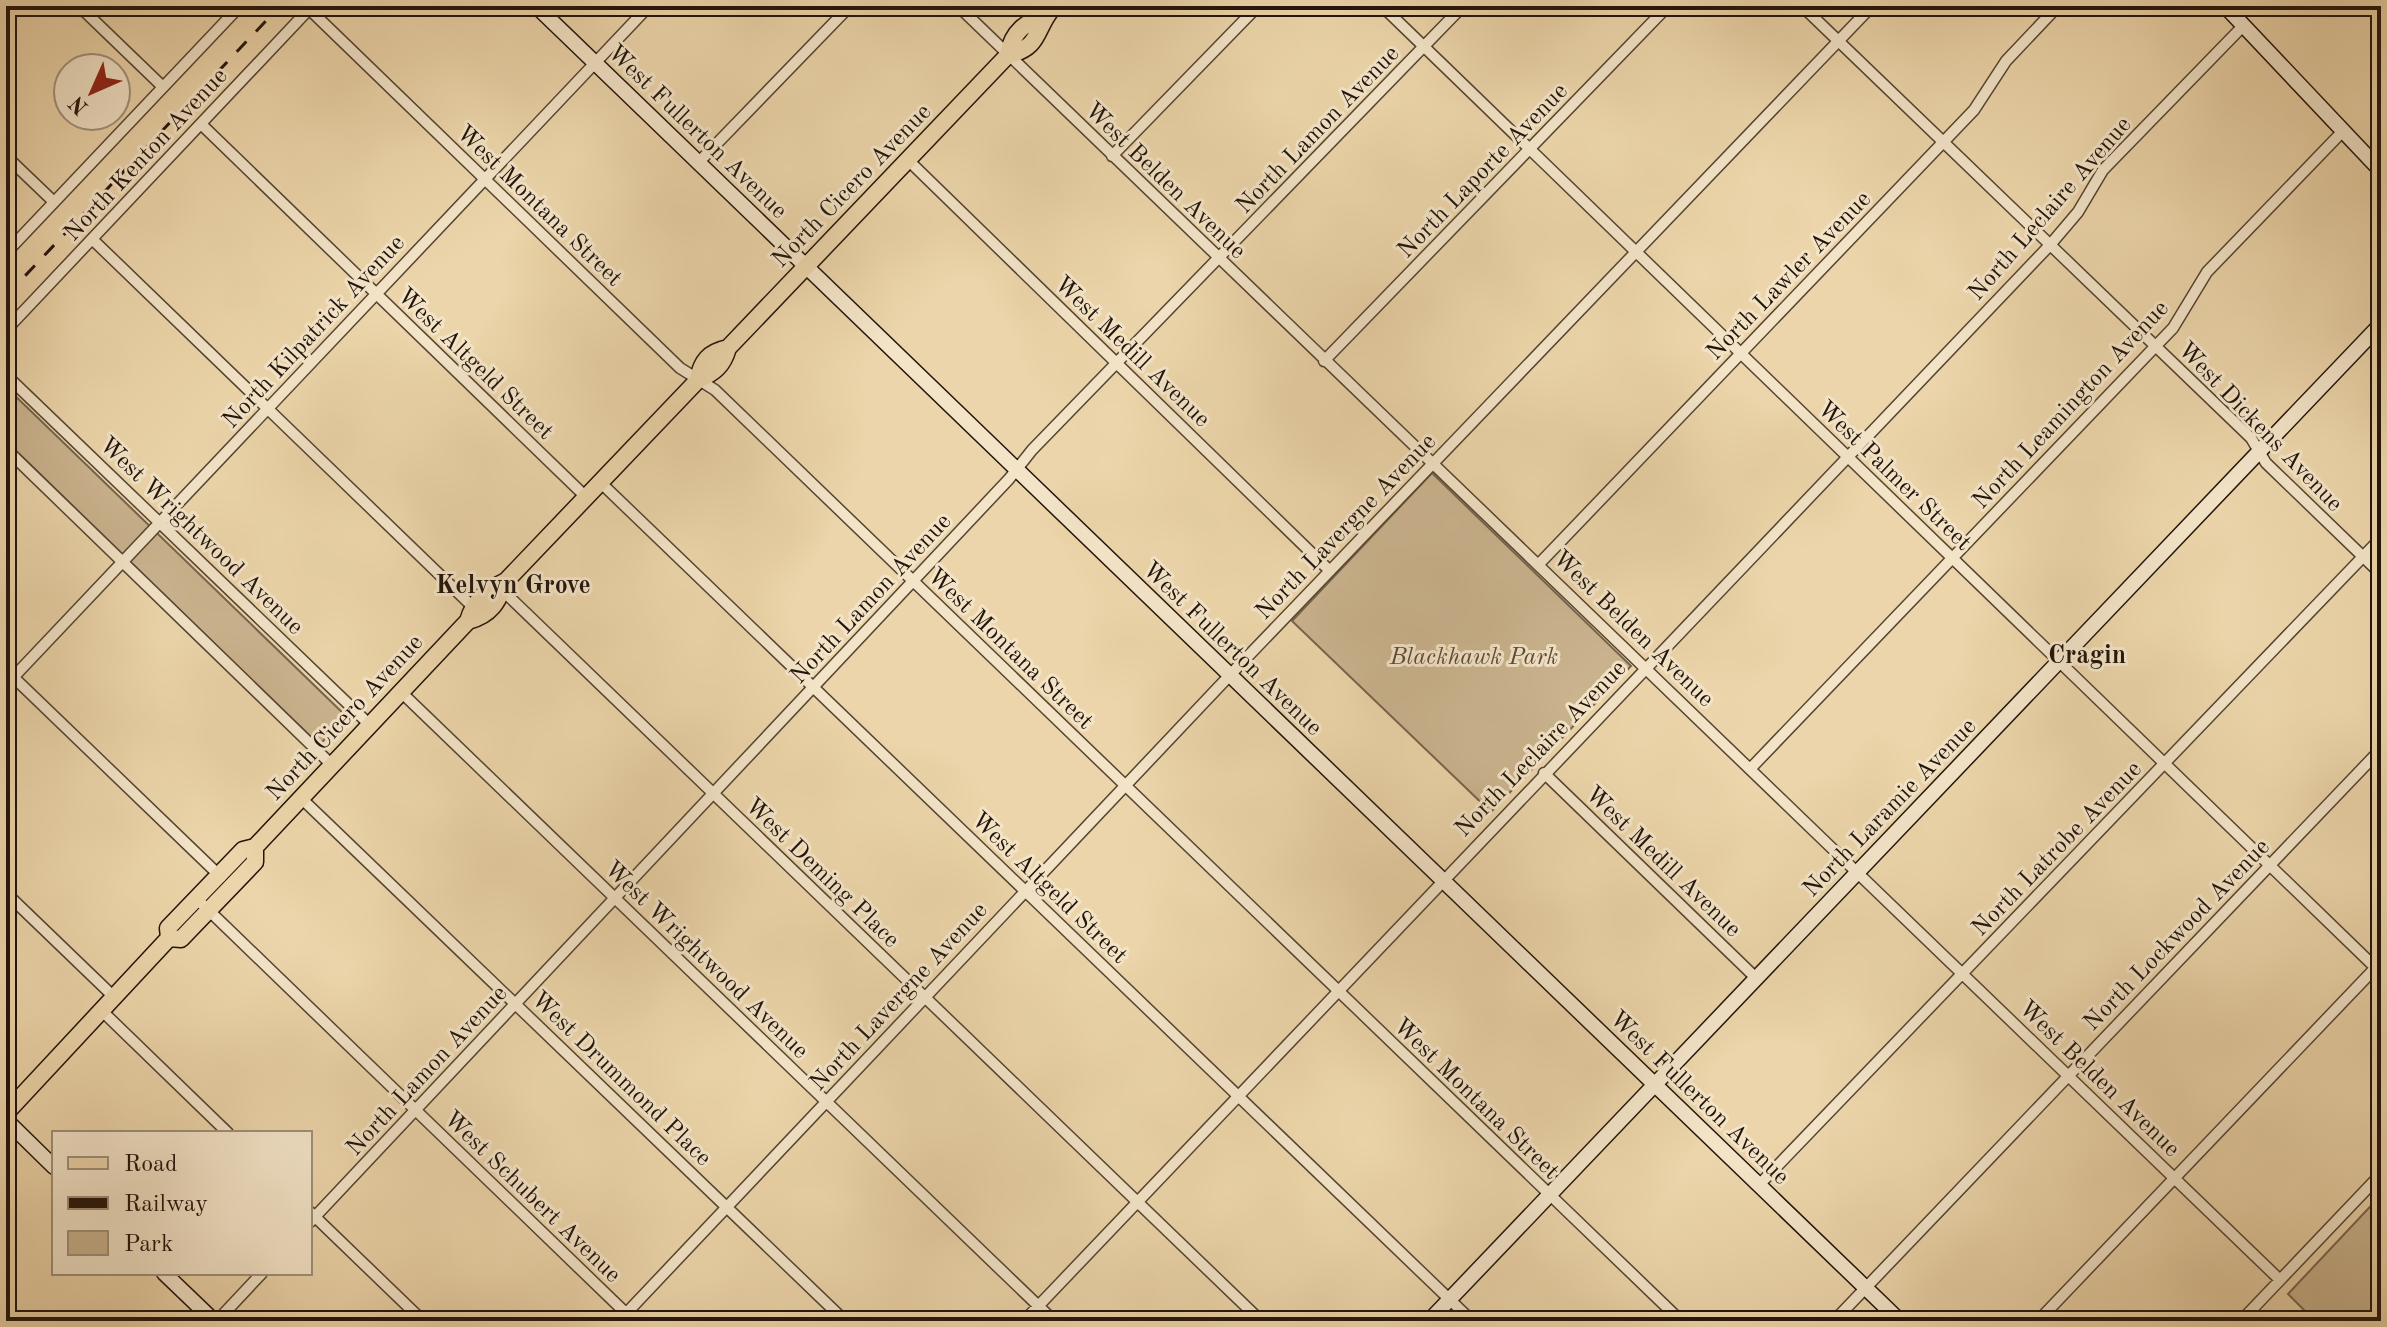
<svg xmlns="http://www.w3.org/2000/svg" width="2387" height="1327" font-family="'Old Standard TT',serif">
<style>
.green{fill:#cab48f;stroke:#76644d;stroke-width:2}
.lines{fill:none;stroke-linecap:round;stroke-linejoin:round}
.street-casing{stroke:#544433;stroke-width:13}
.secondary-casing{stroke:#22140b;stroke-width:17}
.primary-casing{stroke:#22140b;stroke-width:19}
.street{stroke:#f3e4c8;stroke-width:10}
.secondary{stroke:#f3e4c8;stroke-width:14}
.primary{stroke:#ecd5aa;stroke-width:16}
.rail{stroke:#22140b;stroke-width:3;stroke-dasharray:14 14;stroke-linecap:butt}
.labels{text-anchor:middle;stroke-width:6;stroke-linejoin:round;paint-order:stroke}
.street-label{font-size:24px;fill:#22140b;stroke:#f3e4c8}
.park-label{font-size:24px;font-style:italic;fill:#5d4c39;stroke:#f3e4c8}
.neighbourhood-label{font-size:26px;font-weight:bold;fill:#22140b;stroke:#f3e4c8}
</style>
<rect width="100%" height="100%" fill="#ecd5aa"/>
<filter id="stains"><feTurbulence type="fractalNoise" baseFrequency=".0025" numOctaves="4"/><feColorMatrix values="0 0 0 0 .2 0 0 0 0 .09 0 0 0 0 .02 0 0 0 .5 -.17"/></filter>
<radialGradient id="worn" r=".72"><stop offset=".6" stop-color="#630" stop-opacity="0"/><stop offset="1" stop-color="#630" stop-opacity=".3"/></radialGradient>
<path class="green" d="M6,387L347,717L319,745L6,441Z
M1432,473L1631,666L1491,812L1292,621Z
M2381,1195V1321H2315L2288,1294Z"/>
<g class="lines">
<defs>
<path id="street" d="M79,6L163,87
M958,6L2280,1280
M1382,6L2381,973
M1802,6L2251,438L2266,463L2381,574
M309,9L680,368L715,390L1681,1321
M201,124L586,497
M6,156L54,202
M1112,156L1258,6
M908,160L1330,571
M698,163L850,6
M92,239L472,606
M6,253L240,6
M6,330L312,6
M1324,361L1668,6
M6,375L370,725
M6,449L332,765
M600,482L1472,1321
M1539,564L1974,110L2006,61L2058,6
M499,587L1261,1321
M6,670L221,877
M6,685L649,6
M401,692L1054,1321
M1751,768L2173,328L2207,272L2343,131
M1544,773L1756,978
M301,798L845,1321
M6,893L114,997
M197,899L634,1321
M101,1010L228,1133
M1759,1185L2381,538
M310,1212L423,1321
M310,1222L1009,479L1032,450L1463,6
M217,1321L262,1273
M619,1321L1230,675L1872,6
M1024,1321L2050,245L2078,212L2103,170L2244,25
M1834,1321L2381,749
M2038,1321L2381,962
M2241,1321L2381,1174"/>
<path id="secondary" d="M536,6L1900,1321
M2225,6L2381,171
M6,1120L54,1167
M164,1273L214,1321
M1429,1321L2381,324"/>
<path id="primary" d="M1008,55C1040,48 1035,30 1051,10
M698,380C701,361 709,352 728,348
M468,621C491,615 498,602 506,581
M169,938L181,939L255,862V847
M6,1113L169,938L168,928L243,850L255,847L468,621C474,600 487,590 506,581L698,380C714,373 723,366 728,348L1008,55C1012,31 1026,22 1048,14"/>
</defs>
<use href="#street" class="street-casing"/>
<use href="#secondary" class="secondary-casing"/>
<use href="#primary" class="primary-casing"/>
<use href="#street" class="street"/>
<use href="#secondary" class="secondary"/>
<use href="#primary" class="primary"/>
<path class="rail" d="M6,296L280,6"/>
</g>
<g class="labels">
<g class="street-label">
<text transform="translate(1317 129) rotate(-46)" y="8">North Lamon Avenue</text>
<text transform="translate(698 131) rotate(44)" y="8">West Fullerton Avenue</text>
<text transform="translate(145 154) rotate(-47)" y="8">North Kenton Avenue</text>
<text transform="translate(1482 170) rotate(-46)" y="8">North Laporte Avenue</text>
<text transform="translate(1166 180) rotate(44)" y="8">West Belden Avenue</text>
<text transform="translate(851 185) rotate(-46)" y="8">North Cicero Avenue</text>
<text transform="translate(540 205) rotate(44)" y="8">West Montana Street</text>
<text transform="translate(2049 208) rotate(-49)" y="8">North Leclaire Avenue</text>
<text transform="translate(1788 275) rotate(-46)" y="8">North Lawler Avenue</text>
<text transform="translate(313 331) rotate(-47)" y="8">North Kilpatrick Avenue</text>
<text transform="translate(1133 351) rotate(44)" y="8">West Medill Avenue</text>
<text transform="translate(476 363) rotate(44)" y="8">West Altgeld Street</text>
<text transform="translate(2070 404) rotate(-47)" y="8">North Leamington Avenue</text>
<text transform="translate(2261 426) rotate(46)" y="8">West Dickens Avenue</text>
<text transform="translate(1895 475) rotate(44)" y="8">West Palmer Street</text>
<text transform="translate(1345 526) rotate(-46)" y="8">North Lavergne Avenue</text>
<text transform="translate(202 535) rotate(44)" y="8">West Wrightwood Avenue</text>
<text transform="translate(870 598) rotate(-47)" y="8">North Lamon Avenue</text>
<text transform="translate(1634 628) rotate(44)" y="8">West Belden Avenue</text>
<text transform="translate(1011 648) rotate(44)" y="8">West Montana Street</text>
<text transform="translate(1233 648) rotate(44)" y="8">West Fullerton Avenue</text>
<text transform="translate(344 717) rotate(-47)" y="8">North Cicero Avenue</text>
<text transform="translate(1540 748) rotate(-46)" y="8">North Leclaire Avenue</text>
<text transform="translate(1889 807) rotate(-46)" y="8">North Laramie Avenue</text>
<text transform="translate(2056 848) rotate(-46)" y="8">North Latrobe Avenue</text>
<text transform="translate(1664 861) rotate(44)" y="8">West Medill Avenue</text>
<text transform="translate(823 872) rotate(44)" y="8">West Deming Place</text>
<text transform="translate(1050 887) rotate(44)" y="8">West Altgeld Street</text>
<text transform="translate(2176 934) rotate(-46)" y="8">North Lockwood Avenue</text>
<text transform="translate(707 959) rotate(44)" y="8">West Wrightwood Avenue</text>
<text transform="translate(898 996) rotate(-47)" y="8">North Lavergne Avenue</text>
<text transform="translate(426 1070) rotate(-47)" y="8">North Lamon Avenue</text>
<text transform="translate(622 1078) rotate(44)" y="8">West Drummond Place</text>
<text transform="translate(2100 1078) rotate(44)" y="8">West Belden Avenue</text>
<text transform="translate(1700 1097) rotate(44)" y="8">West Fullerton Avenue</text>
<text transform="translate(1477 1098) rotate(44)" y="8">West Montana Street</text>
<text transform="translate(533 1196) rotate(44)" y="8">West Schubert Avenue</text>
</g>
<g class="park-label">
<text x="1474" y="664">Blackhawk Park</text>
</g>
<g class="neighbourhood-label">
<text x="513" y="593">Kelvyn Grove</text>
<text x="2087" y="663">Cragin</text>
</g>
</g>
<rect width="2387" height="1327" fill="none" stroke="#ecd5aa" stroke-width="32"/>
<rect x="8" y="8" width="2371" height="1311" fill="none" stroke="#22140b" stroke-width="4"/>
<rect x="16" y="16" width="2355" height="1295" fill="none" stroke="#22140b" stroke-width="2"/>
<rect x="52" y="1131" width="260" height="144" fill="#f3e4c8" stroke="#9f917c" stroke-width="2"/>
<rect x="68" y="1157" width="40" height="12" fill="#ecd5aa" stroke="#9f917c" stroke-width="2"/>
<text x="124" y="1171" font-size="24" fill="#22140b">Road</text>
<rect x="68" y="1197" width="40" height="12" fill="#22140b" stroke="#9f917c" stroke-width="2"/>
<text x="124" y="1211" font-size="24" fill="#22140b">Railway</text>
<rect x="68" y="1231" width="40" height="24" fill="#cab48f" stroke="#9f917c" stroke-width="2"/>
<text x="124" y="1251" font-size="24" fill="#22140b">Park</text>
<g transform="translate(92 92) rotate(225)"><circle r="38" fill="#f3e4c8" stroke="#9f917c" stroke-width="2"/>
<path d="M0-6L14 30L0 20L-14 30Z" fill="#8f2418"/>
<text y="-12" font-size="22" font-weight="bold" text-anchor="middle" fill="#22140b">N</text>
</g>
<rect width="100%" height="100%" filter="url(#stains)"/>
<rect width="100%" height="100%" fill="url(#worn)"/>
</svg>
